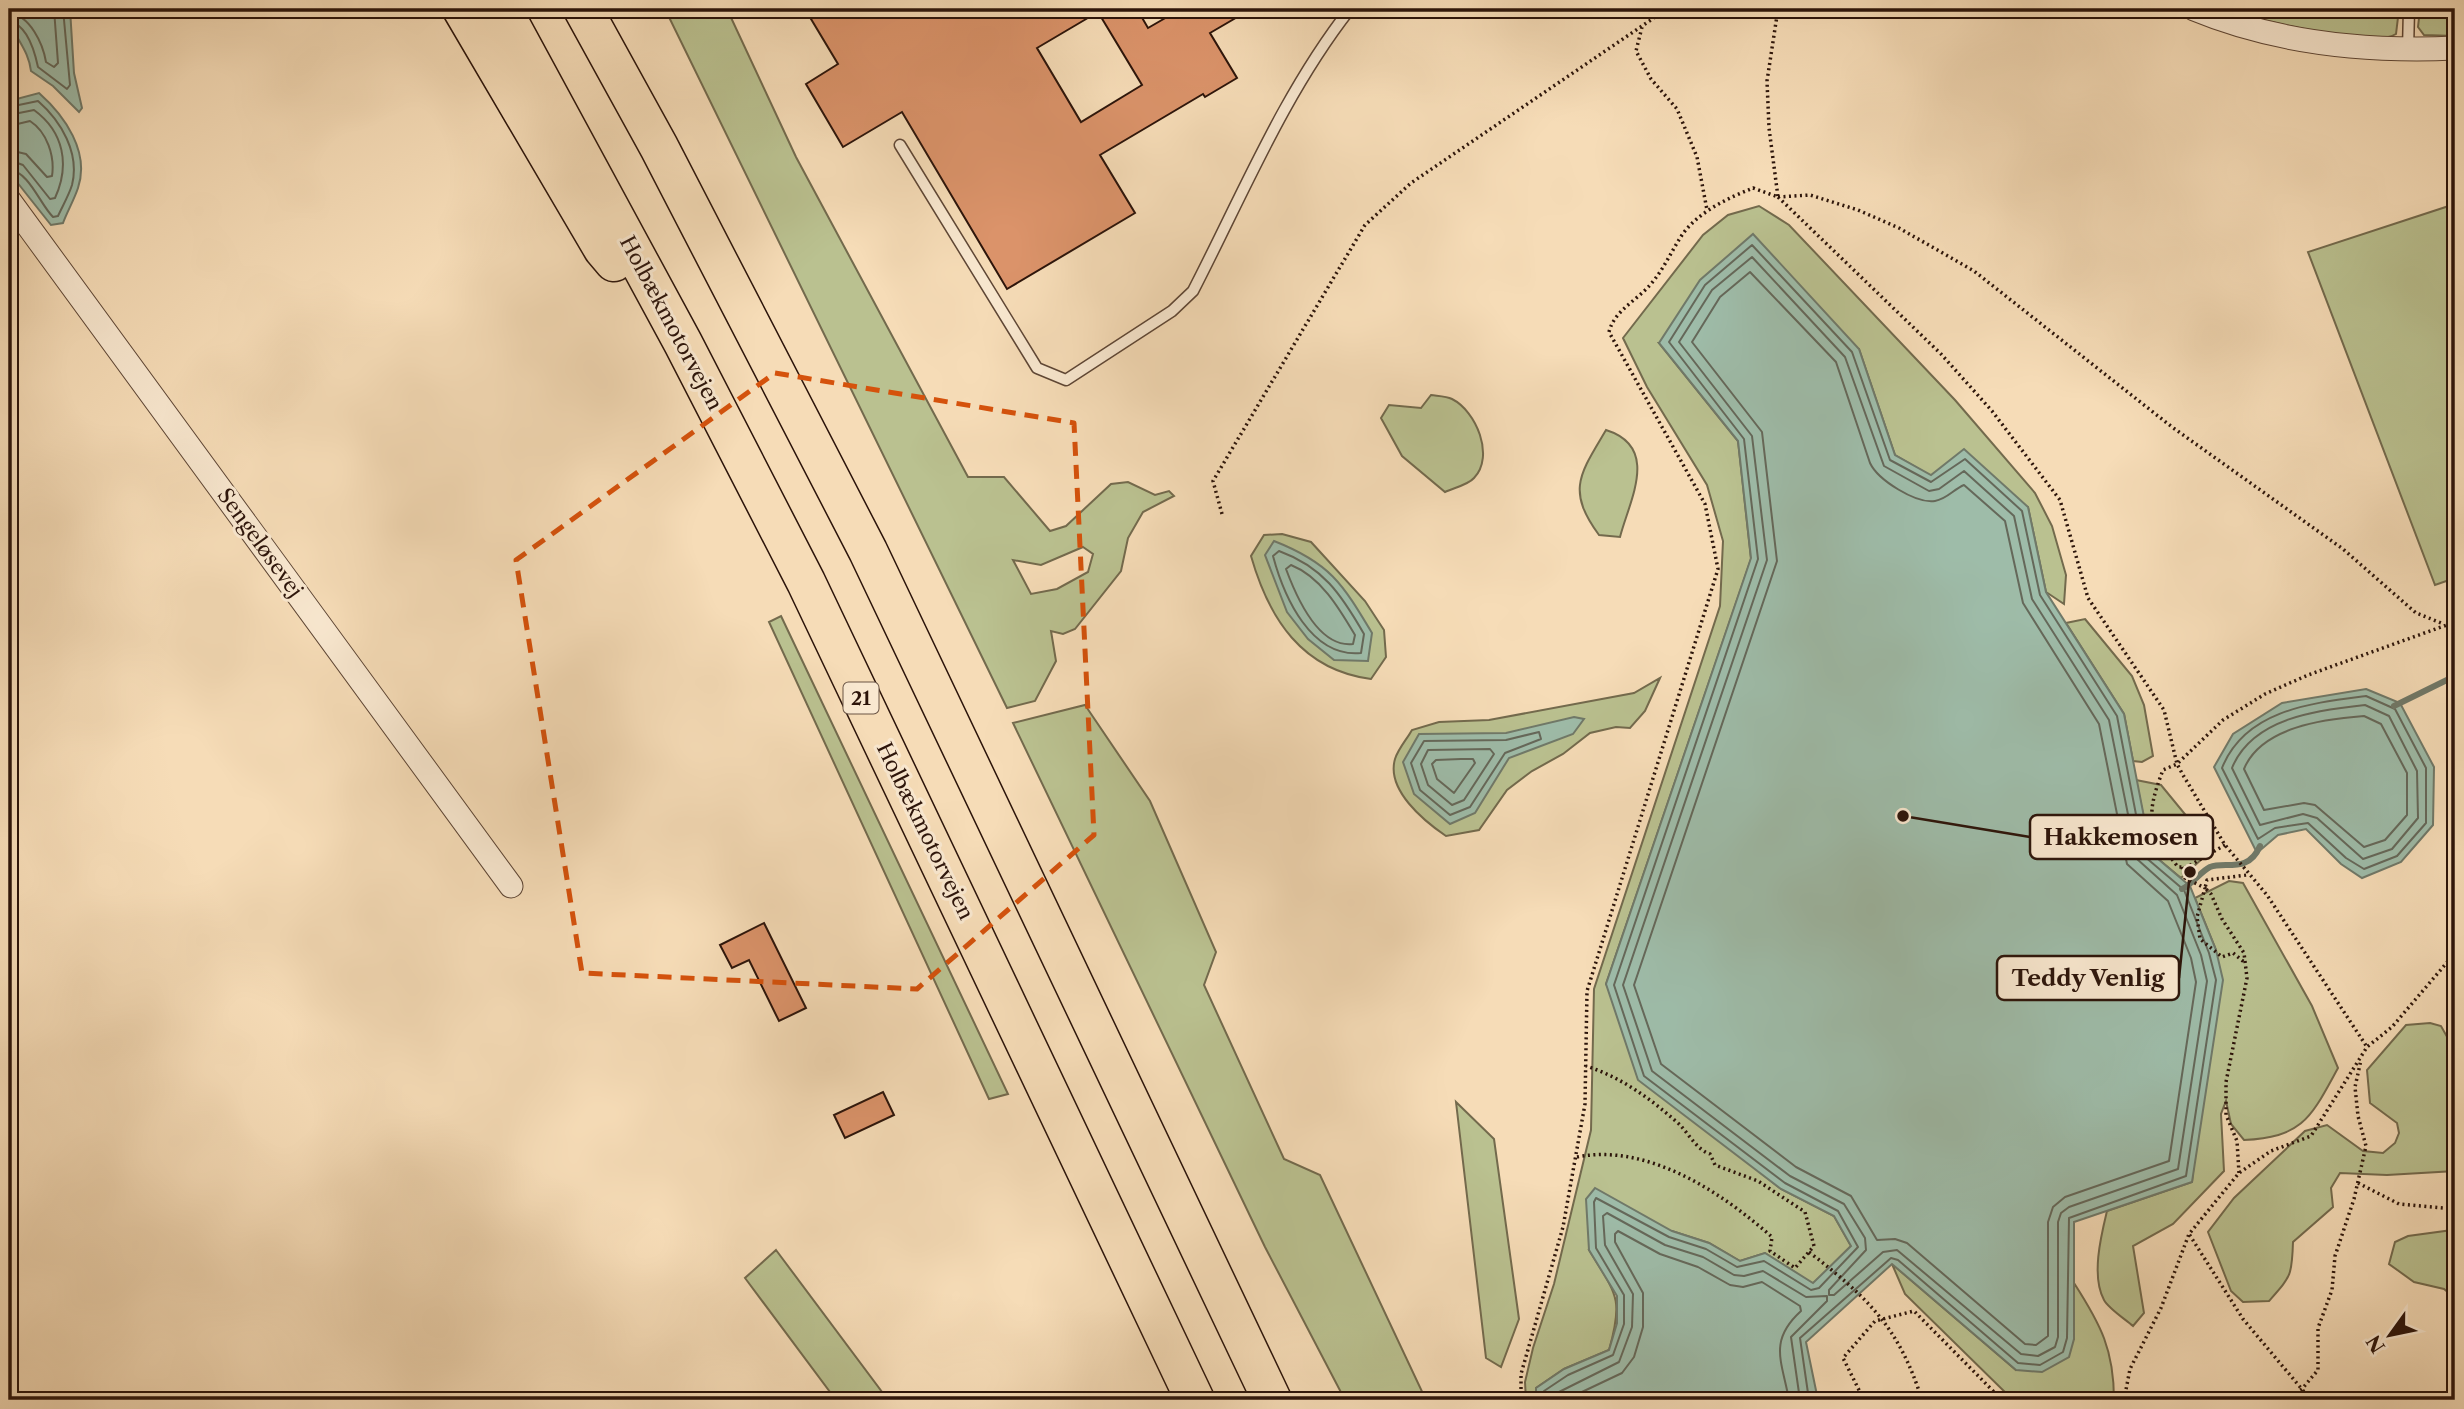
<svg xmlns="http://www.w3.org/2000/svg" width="2464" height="1409" font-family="'Libre Caslon Text',serif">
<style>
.green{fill:#bac190;stroke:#736a4d;stroke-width:2;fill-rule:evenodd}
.water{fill:#9ebca9;stroke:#707969;stroke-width:2}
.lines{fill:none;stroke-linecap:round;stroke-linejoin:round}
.shore{stroke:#65685a;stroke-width:2}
.stream{stroke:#707969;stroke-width:6}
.building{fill:#db936a;stroke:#2c140a;stroke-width:2;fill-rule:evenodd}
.lane-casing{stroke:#5e4635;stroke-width:13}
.street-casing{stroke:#5e4635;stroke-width:25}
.highway-casing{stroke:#2c140a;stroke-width:41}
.path{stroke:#2c140a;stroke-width:3.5;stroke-dasharray:2 3.5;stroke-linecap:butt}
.lane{stroke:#f9e8d0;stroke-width:10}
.street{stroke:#f9e8d0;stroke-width:23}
.highway{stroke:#f6dcb7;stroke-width:38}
.marked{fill:none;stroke:#d5520c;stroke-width:5;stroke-dasharray:14 9;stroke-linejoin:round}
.labels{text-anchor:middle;stroke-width:6;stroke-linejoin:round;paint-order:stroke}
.shield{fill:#f9e8d0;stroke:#6a5445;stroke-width:2}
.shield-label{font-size:19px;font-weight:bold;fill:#2c140a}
.street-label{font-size:21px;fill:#2c140a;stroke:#f9e8d0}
.leader{fill:none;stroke:#2c140a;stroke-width:2.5}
.callout-dot{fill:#2c140a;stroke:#f9e8d0;stroke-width:2.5}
.callout{fill:#f9e8d0;stroke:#2c140a;stroke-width:2.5}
.callout-label{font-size:23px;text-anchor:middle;font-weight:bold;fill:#2c140a}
</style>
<rect width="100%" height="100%" fill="#f6dcb7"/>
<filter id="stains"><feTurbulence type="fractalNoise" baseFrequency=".00286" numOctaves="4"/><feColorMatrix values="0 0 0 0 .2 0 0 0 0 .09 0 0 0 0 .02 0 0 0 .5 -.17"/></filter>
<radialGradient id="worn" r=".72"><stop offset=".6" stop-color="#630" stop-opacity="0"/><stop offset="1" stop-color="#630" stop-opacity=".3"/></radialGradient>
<path class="green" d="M665,9H727L796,157L968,477H1004L1050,531L1066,526L1111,484L1128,482L1155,495L1169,491L1174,496L1143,512L1128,538L1121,571L1075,629L1063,634L1051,631L1056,661L1035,701L1007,708ZM1083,547L1093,554L1088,572L1057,589L1031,594L1013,560L1041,565Z
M2223,9H2399L2396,34C2374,49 2252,18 2223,9Z
M2420,9H2455V36L2424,35L2418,27Z
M2455,204V578L2435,585L2308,252Z
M1759,206L1789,225L1955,400L2035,493L2052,526L2066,575L2064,604L2046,592L2028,507L1931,476L1895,455L1859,349L1659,343L1738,441L1751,559L1606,984L1715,1136L1781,1189L1834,1216L1851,1246L1813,1284L1765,1253L1740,1261L1709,1243L1672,1231L1589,1250C1616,1294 1624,1298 1609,1350L1564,1369L1536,1388V1400H1526L1525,1382L1533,1348L1554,1284L1591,1130L1594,989L1720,606L1723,541L1707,485L1647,387L1623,338L1703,235L1728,215Z
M1431,395C1437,396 1446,396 1452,399C1476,411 1495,456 1474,478C1468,485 1453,488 1445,492L1402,456L1381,418L1389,405L1421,408Z
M1606,430C1660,447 1630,499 1620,537L1599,535C1566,490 1580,474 1606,430Z
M1282,534L1311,542L1365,601L1384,630L1386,657L1371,679C1302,670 1269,619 1251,556L1264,535Z
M781,616L1008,1094L989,1099L769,622Z
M2085,619L2132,676L2144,705L2153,756L2142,762L2133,761L2124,714L2066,623Z
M1660,678L1645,711L1630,728L1616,727L1590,733L1563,754L1532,771L1507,790L1479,830L1446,836C1424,821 1386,790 1395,759C1398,749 1407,739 1412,730L1439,722L1489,720L1634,693Z
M1085,705L1150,801L1216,952L1204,985L1284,1159L1320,1175L1426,1400H1345L1265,1247L1013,723Z
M2136,780L2161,785L2207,841L2203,858L2181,878L2151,853Z
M2229,881L2243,883L2312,1006L2338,1068C2311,1117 2304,1137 2244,1140L2231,1124L2226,1101L2221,1114L2224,1171L2173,1224L2133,1246L2144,1313L2133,1326C2125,1319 2109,1309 2104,1300C2091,1276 2101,1236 2107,1211L2192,1182L2216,950L2195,898Z
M2430,1023L2441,1026L2455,1051V1171L2387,1175L2340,1173L2331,1188L2333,1207L2293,1242C2292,1276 2291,1276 2269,1301L2243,1302L2231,1291L2208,1232L2234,1198L2305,1131L2327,1125L2363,1151L2383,1153L2395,1143L2399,1133L2397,1123L2370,1103L2367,1070L2406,1025Z
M1456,1102L1494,1139L1519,1319L1501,1367L1486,1358Z
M2455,1225V1334L2451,1331L2450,1294L2444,1289L2414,1282L2389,1264L2395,1242L2408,1236L2452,1230Z
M776,1250L888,1400H836L745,1278Z
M1892,1264L2016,1370L2074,1339V1283C2101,1325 2114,1350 2114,1400H2013L1905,1294Z"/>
<path class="water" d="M9,9H70L74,73L82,108L79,112L53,86L31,71C28,45 9,35 9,9Z
M39,93C65,116 90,152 78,188C74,200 67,212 63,223L51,225L9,172V101Z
M1753,234L1859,349L1895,455L1931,475L1964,449L2028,507L2046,592L2124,714L2151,853L2190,886L2216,950L2223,980L2192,1182L2074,1222V1339L2069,1357L2042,1372L2016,1370L1892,1264L1806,1342L1818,1400H1536V1388L1564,1369L1609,1350L1617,1323V1296L1589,1250L1586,1199L1595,1188L1672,1231L1709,1243L1740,1261L1765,1253L1813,1283L1851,1246L1834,1216L1781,1189L1638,1080L1606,984L1751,558L1738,441L1659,343L1700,280Z
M1274,541C1330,563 1342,583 1372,633L1368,661L1334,660L1308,639L1287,612L1265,555Z
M2366,689L2400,703L2434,767L2433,825L2401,862L2362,878L2341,864L2306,829L2278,835L2257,853L2214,767L2233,734L2282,703Z
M1574,717L1584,719L1573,734L1509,758L1475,813L1450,824L1414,794L1403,762L1419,734L1506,733Z"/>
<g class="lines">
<path class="shore" d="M9,13C30,15 43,44 46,62L54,67L58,63L54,9
M9,22C27,24 35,53 38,67L67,89L70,85L63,9
M9,107L38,101C61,121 80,153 72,185C69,195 62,207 58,216L53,217C40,204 29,172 9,169
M9,115L34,110C64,132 70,165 55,198L50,199L23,165L9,160
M9,126L30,121C47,132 55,156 52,176L47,177L26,154L9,150
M1752,257L1845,357L1884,466L1929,491L1939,489L1964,471L2014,516L2032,599L2109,720L2137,859L2177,895L2201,955L2207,981L2178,1169L2069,1207L2061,1213L2058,1222V1337L2055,1347L2038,1356L2021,1354L1897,1250L1883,1252L1834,1295H1829V1290L1866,1250L1865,1238L1844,1204L1790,1176L1652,1071L1623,985L1767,560L1752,436L1679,342L1712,290Z
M1750,272L1836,362L1870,463C1878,480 1916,504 1935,501C1947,499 1954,489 1964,485L2005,521L2023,603L2099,724L2127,864L2168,901L2191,958L2196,982L2169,1161L2065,1197L2053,1207L2048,1222V1336L2036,1345L2025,1344L1907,1243L1895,1239L1877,1240L1851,1196L1796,1167L1661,1064L1634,985L1777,561L1762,432L1692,342L1720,297Z
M1279,551C1323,567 1341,594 1364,634L1361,653C1311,658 1284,597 1273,556Z
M1291,565C1321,577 1339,608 1355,635L1353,644C1318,648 1296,596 1286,569Z
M2366,696L2395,709L2426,768V823L2397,856L2364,869L2346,858L2308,823L2275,828L2258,839L2222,768C2245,710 2311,703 2366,696Z
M2365,705L2389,716L2417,771L2418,818L2392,849L2363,859L2317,818L2303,814L2260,825L2232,768C2252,718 2317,710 2365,705Z
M2364,716L2381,724L2407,773V815L2385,840L2364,847L2315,805L2304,803L2264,810L2244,769C2261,727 2324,719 2364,716Z
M1539,732L1541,739L1505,753L1470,807L1450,815L1420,790L1411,763L1424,741L1506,740Z
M1490,749L1494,754L1464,800L1452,805L1428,785L1421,764L1428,750Z
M1461,759H1473L1475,763L1454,793L1437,779L1432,764L1436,760Z
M1543,1400L1544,1391L1568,1375L1613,1355L1624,1324V1295L1596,1248L1594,1202L1596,1198L1669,1237L1706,1249L1737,1267L1764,1261L1811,1290L1819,1288L1858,1247L1838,1211L1785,1183L1644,1076L1614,985L1758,559L1744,439L1669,342L1705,285L1752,245L1852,352L1890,460L1931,482L1965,459L2022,511L2040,595L2117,716L2144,856L2184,890L2209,953L2216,980L2186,1176L2069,1218L2067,1338L2063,1352L2040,1365L2018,1363L1898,1260L1891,1258L1800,1338L1809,1400
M1552,1400L1553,1395L1619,1362L1632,1327L1633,1294L1605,1245L1603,1216L1607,1213L1665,1245L1703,1257L1734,1275L1744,1276L1763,1271L1806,1297L1827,1296V1301L1791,1337L1800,1400
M1565,1400L1622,1373L1634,1357L1643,1327V1293L1615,1242V1234L1618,1231L1660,1254L1698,1267L1730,1285L1743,1287L1762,1282L1800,1306L1801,1311C1768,1341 1782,1361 1789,1400"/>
<path class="stream" d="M2394,706L2455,676
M2182,889C2193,884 2200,872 2210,867C2225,861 2248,874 2260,846"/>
</g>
<path class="building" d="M805,9H1137L1148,28L1181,9H1251L1210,33L1237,78L1205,97L1203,94L1100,155L1135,213L1007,289L902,112L843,147L806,84L838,64ZM1098,12L1142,85L1081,122L1037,48Z
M764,923L806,1008L779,1021L749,960L732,968L720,945Z
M883,1092L894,1115L845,1138L834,1115Z"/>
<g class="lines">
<defs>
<path id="lane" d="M2408,50L2409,9
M900,145L1037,368L1066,380L1172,311L1193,291C1242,196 1284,93 1350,9"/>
<path id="street" d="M2194,9C2276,43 2367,52 2455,48
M9,200L511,886"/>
<path id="highway" d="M462,9L603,249L614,262
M502,9L683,343L806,582L1195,1400
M583,9L659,147L868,551L1272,1400"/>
</defs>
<use href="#lane" class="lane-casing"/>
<use href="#street" class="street-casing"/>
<use href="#highway" class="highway-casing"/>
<path class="path" d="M1642,27L1636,51L1651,79L1677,109L1697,157L1707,210
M1778,197L1941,354L1992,411L2060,500L2088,598L2164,710L2177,764L2183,775L2225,845L2267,895L2367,1047
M1778,197L1810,195L1858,210L1899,228L1974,271L2172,427L2343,549L2416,613L2444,624
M1222,514L1213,481L1365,225L1411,183L1667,9
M2225,845L2187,867H2178C2148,828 2145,817 2163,770L2177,764L2223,720L2265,694L2308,675L2455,622
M2182,867L2185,878L2205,888L2197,917L2200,939L2222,957L2233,953L2244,962
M1577,1157C1648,1143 1721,1192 1772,1237L1770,1251L1795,1268L1814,1246L1805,1212L1758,1181L1715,1165L1710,1154C1697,1150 1689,1134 1679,1124C1651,1099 1621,1077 1586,1066
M2239,1173L2237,1141L2226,1115V1082L2247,978L2244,953L2222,919L2211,894L2205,888L2207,880L2247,875
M2358,1183L2399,1204L2455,1209
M1809,1252C1868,1298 1899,1327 1922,1400
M1521,1400V1374L1563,1227L1585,1104L1587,991L1718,569L1705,504L1609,332C1614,311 1636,301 1650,285C1664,269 1671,252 1682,235C1698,212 1728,198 1753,188L1778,197L1769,128L1767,81L1778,9
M1864,1400L1843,1358L1875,1321L1914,1311L2002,1400
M2124,1400L2130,1369L2161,1308L2189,1234
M2287,1400L2302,1389L2318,1370V1328L2332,1290L2335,1256L2354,1199L2366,1146L2358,1116L2355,1087L2361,1060
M2311,1400L2243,1319L2189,1234L2239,1173L2271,1151L2311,1136L2367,1047L2392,1027L2455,953"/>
<use href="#lane" class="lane"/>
<use href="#street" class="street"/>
<use href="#highway" class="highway"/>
</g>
<path class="marked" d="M775,373L1074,423L1094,835L917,989L582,973L516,560Z"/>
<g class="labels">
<rect class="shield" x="843.5" y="682.5" width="35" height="31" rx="5"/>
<g class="shield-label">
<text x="861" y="705">21</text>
</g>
<g class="street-label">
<text transform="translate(671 323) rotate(62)" y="7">Holbækmotorvejen</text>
<text transform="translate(260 543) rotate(54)" y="7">Sengeløsevej</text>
<text transform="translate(925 831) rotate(64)" y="7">Holbækmotorvejen</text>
</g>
</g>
<path class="leader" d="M1903 816L2030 837M2190 872L2179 978"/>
<g class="callout-dot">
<circle cx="1903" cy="816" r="7"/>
<circle cx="2190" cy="872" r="7"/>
</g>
<g class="callout">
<rect x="2030" y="815" width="183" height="44" rx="7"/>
<rect x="1997" y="956" width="182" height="44" rx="7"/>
</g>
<g class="callout-label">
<text x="2121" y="845">Hakkemosen</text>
<text x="2088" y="986">Teddy Venlig</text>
</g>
<rect width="2464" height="1409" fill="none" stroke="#f6dcb7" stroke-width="35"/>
<rect x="10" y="10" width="2443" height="1388" fill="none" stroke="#2c140a" stroke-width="3.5"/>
<rect x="18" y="18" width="2429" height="1374" fill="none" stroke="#2c140a" stroke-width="2"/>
<g transform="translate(2390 1335) rotate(237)" stroke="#f9e8d0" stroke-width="5" paint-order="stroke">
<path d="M0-5L12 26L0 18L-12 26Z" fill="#2c140a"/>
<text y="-10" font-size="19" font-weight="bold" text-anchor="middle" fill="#2c140a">N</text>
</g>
<rect width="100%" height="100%" filter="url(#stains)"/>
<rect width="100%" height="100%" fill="url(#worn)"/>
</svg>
